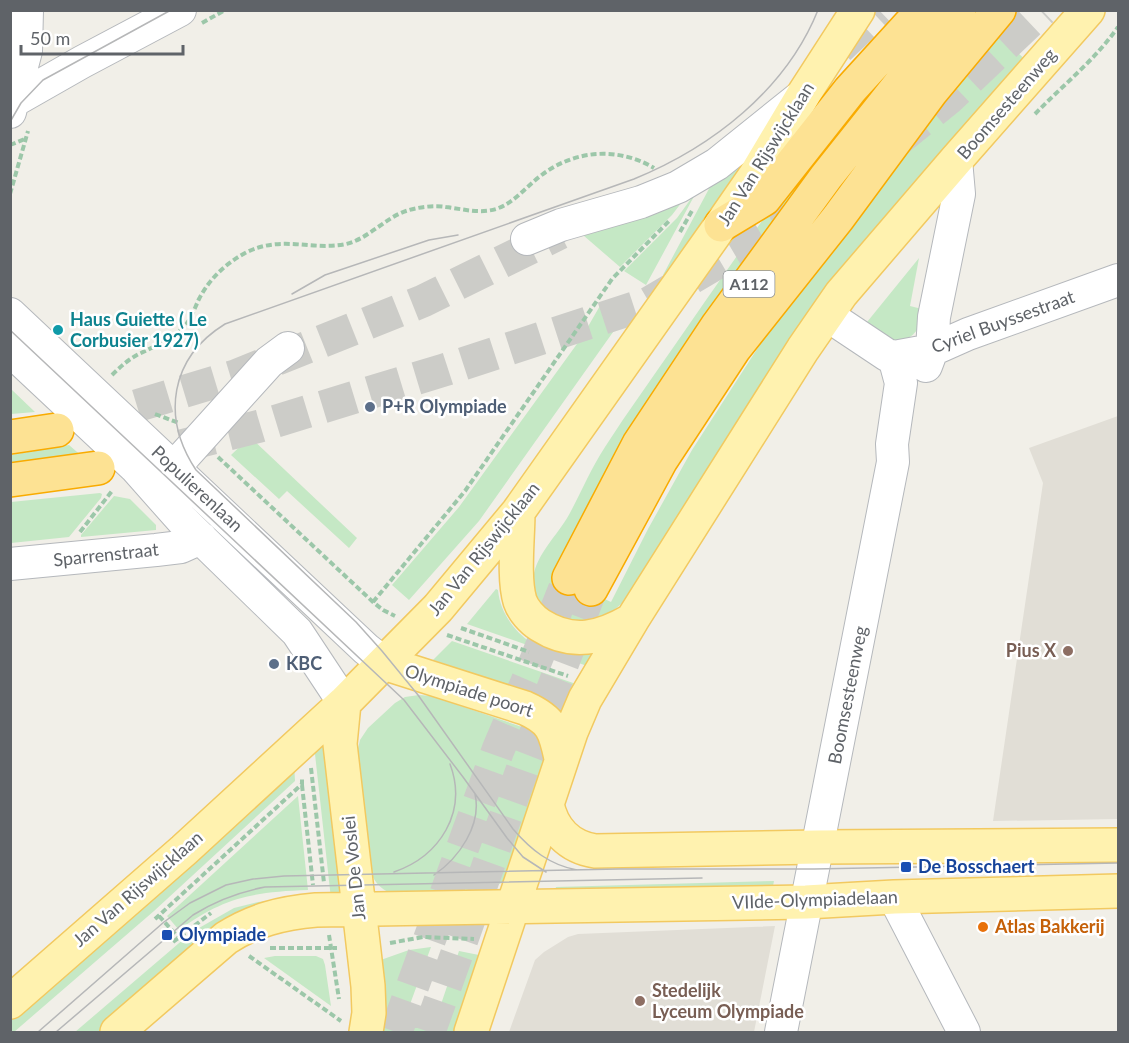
<svg xmlns="http://www.w3.org/2000/svg" width="1129" height="1043" font-family="Lato,sans-serif">
<style>
.education{fill:#e1ded6}
.green{fill:#c5e8c5}
.lines{fill:none;stroke-linecap:round;stroke-linejoin:round}
.highway-tunnel{stroke:#ccccc8;stroke-width:33;stroke-dasharray:33 16;stroke-linecap:butt}
.minor-casing{stroke:#b5b8bc;stroke-width:34}
.major-casing{stroke:#f2c960;stroke-width:36}
.highway-casing{stroke:#f9ab00;stroke-width:36}
.path{stroke:#9cc7a9;stroke-width:4;stroke-dasharray:6 3;stroke-linecap:butt}
.minor{stroke:#fff;stroke-width:32}
.major{stroke:#fff2af;stroke-width:33}
.highway{stroke:#fde293;stroke-width:33}
.tram{stroke:#b6b7b8;stroke-width:1.5}
.culture-dot{fill:#0f9aa8;stroke:#fff;stroke-width:2}
.service-dot{fill:#5c6f8a;stroke:#fff;stroke-width:2}
.education-dot{fill:#8d6e63;stroke:#fff;stroke-width:2}
.transit-dot{fill:#1a4fb4;stroke:#fff;stroke-width:2}
.food-dot{fill:#e8710a;stroke:#fff;stroke-width:2}
.labels{text-anchor:middle;stroke-width:5;stroke-linejoin:round;paint-order:stroke}
.shield{fill:#fff;stroke:#8f9295;stroke-width:1.5}
.shield-label{font-size:16px;font-weight:bold;fill:#5f6368}
.street-label{font-size:18px;fill:#5f6368;stroke:#fff}
.culture-label{font-size:18px;font-weight:bold;fill:#0d838f;stroke:#fff;text-anchor:start}
.service-label{font-size:18px;font-weight:bold;fill:#4e5e75;stroke:#fff;text-anchor:start}
.education-label{font-size:18px;font-weight:bold;fill:#785e54;stroke:#fff;text-anchor:end}
.transit-label{font-size:18px;font-weight:bold;fill:#164399;stroke:#fff;text-anchor:start}
.food-label{font-size:18px;font-weight:bold;fill:#c56008;stroke:#fff;text-anchor:start}
</style>
<rect width="100%" height="100%" fill="#f1efe8"/>
<path class="education" d="M1118,416V819L993,821L1043,483L1029,448Z
M775,926L754,1032H509L535,960L544,952L568,937L578,934Z"/>
<path class="green" d="M997,34L1028,62L644,581C627,598 611,619 586,621C561,623 526,602 534,573C540,549 560,533 571,511C582,490 592,467 605,447C628,411 653,377 677,342C719,281 762,219 807,161C833,129 861,99 888,68L725,288L556,576L611,602L648,529L692,450L788,301Z
M761,138L666,277L663,275L719,170Z
M695,185L672,215L620,267L576,229Z
M698,189L646,285L624,271L677,218Z
M919,258L910,306L926,310C920,327 916,337 898,343L863,327Z
M601,304L623,318L479,521L409,600L392,585L459,507L582,337Z
M10,389H11L35,412L11,414Z
M250,437L357,538L349,548L287,491L279,499L231,455Z
M69,445L84,458L11,464V455Z
M100,493L102,494L101,498L69,537L11,543V502Z
M114,496L130,499L156,525V530L81,537V535Z
M496,589L498,590C501,623 531,651 564,655C577,656 589,653 601,650L590,667L467,624Z
M452,641L579,685L569,706L433,660Z
M419,695L432,696L522,727C542,739 546,749 543,772L506,880L486,892L392,894C379,888 373,881 369,867L357,753L360,740L368,728L395,703L405,697Z
M327,735L346,899H331L314,745Z
M294,763L295,781L154,911L14,1032H11L10,1017Z
M298,796L308,890C253,892 224,897 179,930L167,916Z
M774,881L772,891L554,894L556,887Z
M283,899L177,965L98,1032H75L192,932L234,908L258,902Z
M431,947L409,1007L437,1016L459,951L484,956L460,1032H411L400,1028L398,1032H377L375,962L409,950Z
M275,956H316L323,959L325,965L331,1006L264,958Z"/>
<g class="lines">
<path class="highway-tunnel" d="M839,48L879,10
M90,420L235,376L423,301L560,233
M181,446L260,426L444,370L649,303L824,200L948,99L1042,10
M396,1032L498,750L532,670L569,578
M429,1032L526,759L591,589"/>
<defs>
<path id="minor" d="M10,103L82,62L180,10
M10,112L26,51L27,10
M527,239L561,225L641,202L678,187L717,164L798,99
M10,314L366,649L384,663
M827,315L887,355L894,357L932,350L968,334L1118,280
M10,350L135,467L182,520L297,632L344,703
M926,366L932,350L934,317L959,194L956,160
M169,487L174,468L186,454L269,362L288,348
M10,564L156,550L181,547L201,538
M894,897L964,1032
M781,1032L893,462L892,444L901,383L894,357"/>
<path id="major" d="M518,512C518,537 513,578 520,601C523,610 532,620 540,625C573,646 601,638 632,620
M384,663L525,708C552,720 555,730 561,758
M344,703L340,744L368,986L369,1013L366,1032
M547,804C552,829 569,847 595,851L818,847L1118,845
M10,1002L184,850L344,703L438,608L518,512L721,225L755,176L805,92L858,10
M117,1032L226,938C254,920 282,913 316,910L806,902L894,897L1118,891
M471,1032L571,732L585,699L632,620L803,349L841,294L956,160L1088,10"/>
<path id="highway" d="M721,225L764,199L850,90L923,10
M10,437L57,430
M10,480L98,468
M569,578L639,444L718,325L826,177L959,10
M591,589L661,460L734,349L838,218L931,92L999,10"/>
</defs>
<use href="#minor" class="minor-casing"/>
<use href="#major" class="major-casing"/>
<use href="#highway" class="highway-casing"/>
<path class="path" d="M202,23L225,10
M1035,114C1063,85 1095,60 1118,27
M10,145L25,139
M10,194L28,131
M680,232L693,209
M112,375C121,366 130,358 141,353C157,345 175,338 187,323C192,317 195,307 199,299C210,278 226,263 247,252C282,235 312,251 346,244C368,239 385,218 406,211C418,207 434,205 446,207C463,209 479,214 496,209C514,203 525,188 539,177C573,150 617,146 654,168
M155,414L179,423
M218,457L373,602L383,610L395,616
M80,532L112,491
M373,602L465,491L612,279L670,220
M461,628L529,652
M447,635L568,676
M311,768L324,883
M302,785L313,885
M159,916L178,937
M155,919L302,784V778
M329,935L339,999
M173,942L211,913
M390,943L423,937L474,939
M270,948H337
M249,956L341,1021"/>
<use href="#minor" class="minor"/>
<use href="#major" class="major"/>
<use href="#highway" class="highway"/>
<path class="tram" d="M10,122L21,103L43,80L171,10
M292,294L325,275L429,240L458,235
M10,330L404,700L463,777L507,838L523,857L546,872
M577,870C550,865 531,850 513,829L418,695L382,651L356,622L196,470C161,417 170,358 225,324L634,179C712,147 786,90 818,10
M394,872C440,856 468,812 450,764
M434,875C459,858 482,825 475,794
M38,1032L164,922L190,903L226,885L253,879L284,876L619,869H814L1118,863
M56,1032L193,915C215,901 239,892 265,887L702,878"/>
</g>
<circle class="culture-dot" cx="58" cy="330" r="6"/>
<g class="service-dot">
<circle cx="370" cy="407" r="6"/>
<circle cx="274" cy="664" r="6"/>
</g>
<g class="education-dot">
<circle cx="1068" cy="651" r="6"/>
<circle cx="640" cy="1001" r="6"/>
</g>
<g class="transit-dot">
<rect x="900" y="861" width="12" height="12" rx="3"/>
<rect x="161" y="929" width="12" height="12" rx="3"/>
</g>
<circle class="food-dot" cx="983" cy="927" r="6"/>
<g class="labels">
<rect class="shield" x="723.5" y="271" width="51" height="26" rx="4.5"/>
<g class="shield-label">
<text x="749" y="290">A112</text>
</g>
<g class="street-label">
<text transform="translate(1007 104) rotate(-49)" y="6">Boomsesteenweg</text>
<text transform="translate(766 154) rotate(-58)" y="6">Jan Van Rijswijcklaan</text>
<text transform="translate(1003 322) rotate(-20)" y="6">Cyriel Buyssestraat</text>
<text transform="translate(197 489) rotate(43)" y="6">Populierenlaan</text>
<text transform="translate(484 549) rotate(-51)" y="6">Jan Van Rijswijcklaan</text>
<text transform="translate(106 555) rotate(-6)" y="6">Sparrenstraat</text>
<text transform="translate(469 691) rotate(18)" y="6">Olympiade poort</text>
<text transform="translate(848 695) rotate(-79)" y="6">Boomsesteenweg</text>
<text transform="translate(354 868) rotate(-96)" y="6">Jan De Voslei</text>
<text transform="translate(138 889) rotate(-41)" y="6">Jan Van Rijswijcklaan</text>
<text transform="translate(815 900) rotate(-2)" y="6">VIIde-Olympiadelaan</text>
</g>
<g class="culture-label">
<text x="70" y="326">Haus Guiette ( Le<tspan x="70" dy="21">Corbusier 1927)</tspan></text>
</g>
<g class="service-label">
<text x="382" y="413">P+R Olympiade</text>
<text x="286" y="670">KBC</text>
</g>
<g class="education-label">
<text x="1056" y="657">Pius X</text>
<text x="652" y="997" text-anchor="start">Stedelijk<tspan x="652" dy="21">Lyceum Olympiade</tspan></text>
</g>
<g class="transit-label">
<text x="918" y="873">De Bosschaert</text>
<text x="179" y="941">Olympiade</text>
</g>
<g class="food-label">
<text x="995" y="933">Atlas Bakkerij</text>
</g>
</g>
<rect width="1129" height="1043" fill="none" stroke="#5f6368" stroke-width="24"/>
<path d="M21 45v9h162v-9" fill="none" stroke="#5f6368" stroke-width="3"/>
<text x="30" y="45" font-size="18" fill="#5f6368" stroke="#ffffff" stroke-width="4.5" paint-order="stroke">50 m</text>
</svg>
